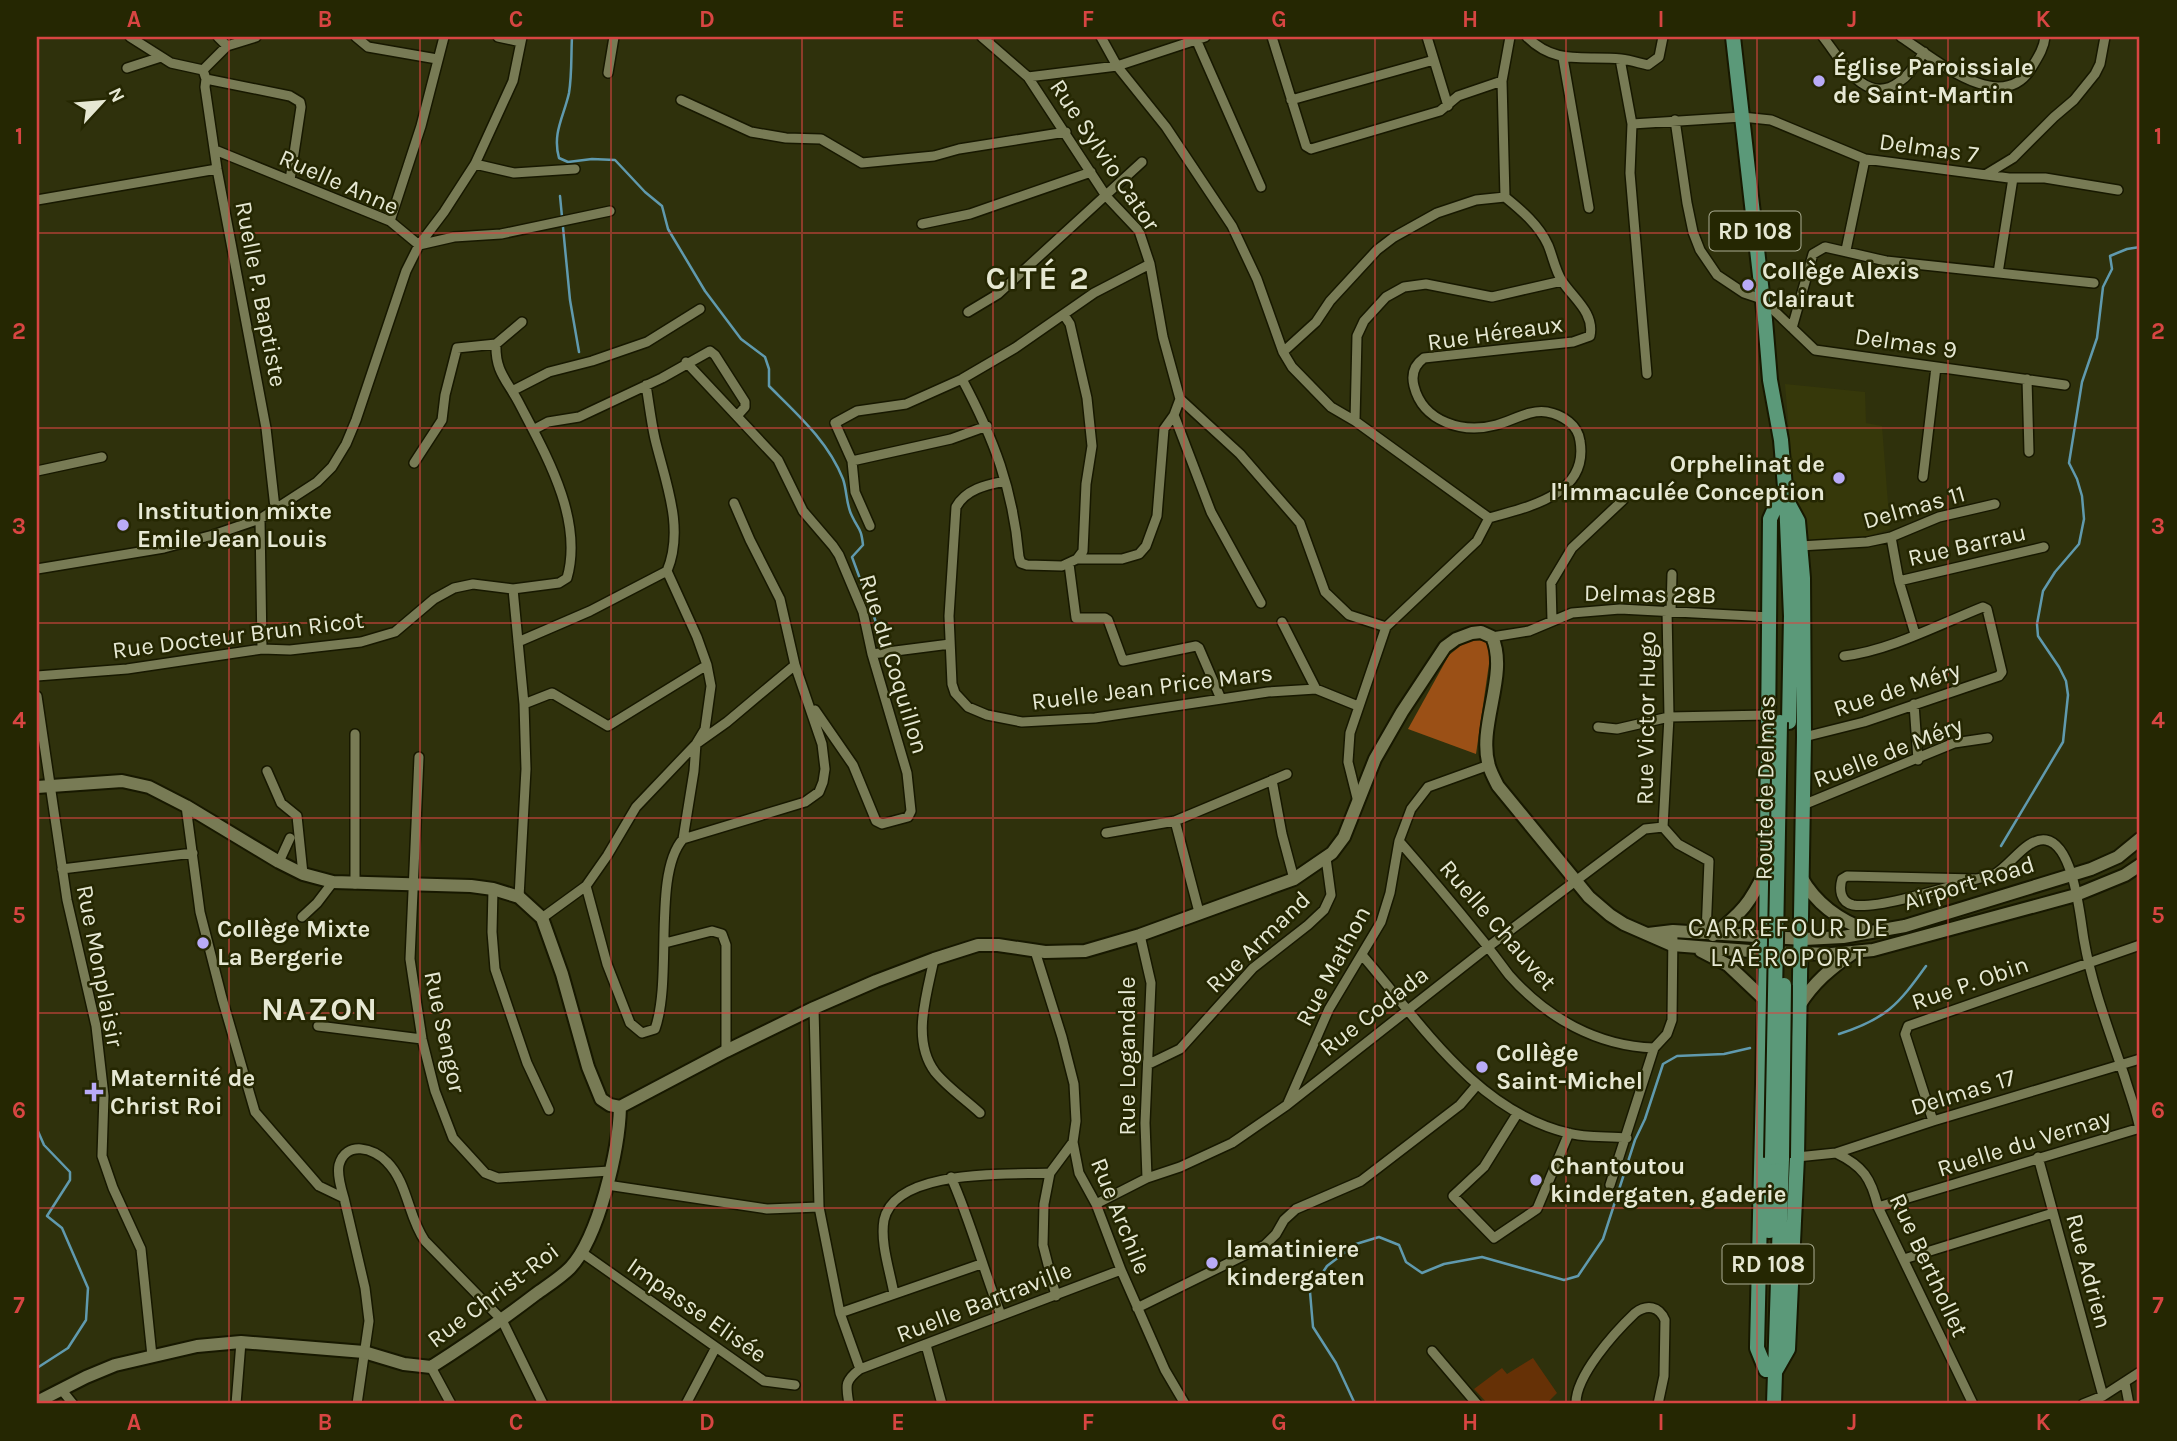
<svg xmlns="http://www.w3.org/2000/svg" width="2177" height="1441" font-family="Karla,sans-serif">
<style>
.built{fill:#36380a}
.green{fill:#663106}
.forest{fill:#9b5016}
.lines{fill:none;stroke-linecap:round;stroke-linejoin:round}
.stream{stroke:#609aae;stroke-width:2.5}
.street-casing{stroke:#171800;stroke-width:12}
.secondary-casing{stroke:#171800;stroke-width:16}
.primary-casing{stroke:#171800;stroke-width:18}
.street{stroke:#787b55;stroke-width:9}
.secondary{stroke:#787b55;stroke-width:12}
.primary{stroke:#5b9979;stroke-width:14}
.primary-bridge-casing{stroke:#171800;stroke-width:18;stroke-linecap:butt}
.primary-bridge{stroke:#5b9979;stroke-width:14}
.grid{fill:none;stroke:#d84542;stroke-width:2;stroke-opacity:0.55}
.poi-dot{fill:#b9abf7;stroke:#252702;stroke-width:2.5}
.labels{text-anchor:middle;stroke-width:5;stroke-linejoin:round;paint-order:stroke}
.shield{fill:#252702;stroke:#acae94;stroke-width:2}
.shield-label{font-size:23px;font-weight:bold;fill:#e6e8d3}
.poi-label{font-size:24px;font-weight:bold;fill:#e6e8d3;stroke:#252702;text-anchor:start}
.street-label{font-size:24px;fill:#e6e8d3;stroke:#252702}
.neighbourhood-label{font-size:26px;letter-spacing:2px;fill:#e6e8d3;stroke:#252702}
.district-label{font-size:32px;font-weight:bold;letter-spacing:2px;fill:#e6e8d3;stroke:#252702}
.neatline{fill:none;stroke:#d84542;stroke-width:2.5}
.grid-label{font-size:23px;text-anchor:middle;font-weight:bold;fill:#d84542}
</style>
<rect width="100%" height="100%" fill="#2f310c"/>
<path class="built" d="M1785,384L1865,392L1866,423L1882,426L1890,529L1856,540L1798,541Z"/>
<path class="green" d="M1533,1358L1557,1393L1546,1404H1488L1474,1389L1502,1368L1507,1374Z"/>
<path class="forest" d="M1468,640L1487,641L1491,650L1476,754L1408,729L1449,655Z"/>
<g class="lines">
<path class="stream" d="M572,37C571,55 572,75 569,93C564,116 552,133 559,158L568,162L592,159L615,160L645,192L662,206L668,229L705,291L741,339L765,357L769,369V386C797,414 828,441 843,479C847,490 846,505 852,516C859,531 861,527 863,545L852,557L877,625
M560,196L570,300L579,352
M2001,846L2063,742L2068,695L2066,681L2059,667L2038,636L2037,624L2043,591L2055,572L2079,544L2084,519L2082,496L2077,479L2069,463L2082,382L2097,338L2103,287L2112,269L2110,256L2127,249L2140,247
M1839,1034C1886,1019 1898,1005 1926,966
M37,1129L44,1145L70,1172V1180L47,1216L62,1228L88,1288L86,1320L68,1348L37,1368
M1355,1404L1336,1363L1313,1327L1310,1292L1327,1266L1356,1244L1379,1237L1399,1245L1406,1262L1422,1273L1444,1264L1482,1257L1564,1280L1578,1276L1603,1239L1635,1140L1645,1119L1663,1064L1677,1056L1724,1054L1750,1048"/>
<defs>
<path id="street" d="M130,37L171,63L203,70
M218,37L227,46
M256,37L227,46L203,70L206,79L205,87L217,169L266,428L275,508
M356,37L368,47L437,59
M498,37L521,42
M982,37L1028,77L1106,196L1139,231L1150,264L1163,337L1180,399L1240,454L1300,523L1325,592L1349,615L1386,627L1350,733L1348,762L1358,802
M1101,37L1117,66L1166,127L1232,226L1257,279L1283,352L1292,367L1331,407L1355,421L1489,518
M1195,37L1261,187
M1272,37L1306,146L1311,149L1440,111L1458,96L1502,81
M1427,37L1448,106
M1527,37C1556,66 1584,55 1621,59C1630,60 1639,63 1648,65L1659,57L1663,37
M1823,37C1840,58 1865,108 1899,82C1910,75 1917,62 1924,52
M1901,37C1934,58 2002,118 2032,67C2038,57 2044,48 2045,37
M1563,58L1589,208
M1620,59L1632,124L1630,173L1647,374
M127,68L161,57
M608,73L614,37
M1028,77L1117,66L1205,37
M206,79L290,96L300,102L301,107L290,180
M681,100L751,132L786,138L821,139L862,163L934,156L959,149L1066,132
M1291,100L1434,60
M1675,120L1687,203L1693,232L1700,250L1717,275L1744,293L1762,299L1815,350L2065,385
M1632,124L1742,117L1771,120L1865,159L2009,178H2045L2118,190
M215,150L390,221L419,245L454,237L501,234L610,211
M475,164L514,173L575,169
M1985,175L2013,158L2054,117L2074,100L2095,74L2100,64L2105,37
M37,200L217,169
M390,221L421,126L444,37
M922,224L970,214L1091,172
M1846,250L1865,159
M1998,273L2013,178
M968,312L998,294L1142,162
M1064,315L1070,324L1087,398L1092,446L1086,484L1083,551L1077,559
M1792,328L1813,254L1825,247L1886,261L2094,283
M1283,352L1316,322L1330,301L1377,250L1394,237L1437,213L1476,200L1505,197
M686,362L778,460L803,511L833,546L839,555L863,612L872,654L907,773L911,811L908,817L882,824L876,821L853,765L815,710
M962,379C994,439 1013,489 1019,557L1021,563L1027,565L1062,566L1077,559H1122L1139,554L1146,546L1157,516L1164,429L1174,415L1180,399
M2027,379L2029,452
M646,385C649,403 651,421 655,439C665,481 685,528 667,571
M512,391L549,372L592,361L647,342L700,309
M1174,415L1211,512L1261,603
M1355,421L1357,336L1364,321L1386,297L1404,287L1426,284L1492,297L1562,281
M533,430L548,422L579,417L662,378L710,351L715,355L745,402V407L737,416
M852,461L835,423L857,411L906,404L962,379L1015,348L1094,293L1150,264
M414,463L442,420L445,395L457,348L496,344L522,322
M37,471L102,457
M1923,477L1936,367
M1005,481C986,485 966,489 956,507L949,616L952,684L955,693L968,707L987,715L1022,722L1095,718L1268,692L1316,689L1358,706
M260,519L262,649
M870,526L855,492L852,461L951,439L987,426
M1891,537L1899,581L1915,634
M1800,546L1867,542L1891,537L1939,517L1995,504
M1069,564L1076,618H1105L1108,620L1123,661L1196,646L1199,648L1221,699
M37,569L164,548L213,535L260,519L317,482L332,467L346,444L356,420L406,271L419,245L444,212L475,164L513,81L522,37
M667,571L697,637L707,665L711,686L705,729L696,744L694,771L683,839
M1899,581L2044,547
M513,589L524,704L526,769L519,897
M1671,611L1672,574
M1552,621L1551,583L1572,548L1623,500
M1282,622L1316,689
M1386,627L1477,541L1489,518C1528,507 1589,495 1580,441C1578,425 1563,415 1547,412C1530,409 1512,421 1496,425C1463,434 1423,422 1414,386C1411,374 1414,365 1424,358L1573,342L1590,336C1595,313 1573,298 1562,281C1555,270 1553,257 1548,245C1539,225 1521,210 1505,197L1502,81L1510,37
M1492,637L1529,631L1572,613L1620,609L1770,617
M518,642L590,611L667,571
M872,654L950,644
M37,676L127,669L262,649L290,650L361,642L395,632L434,599L454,588L473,584L513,589L559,583L567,578C584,519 545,453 519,403C507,380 495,372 496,344
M37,696L67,900L96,1026L104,1096L102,1156L113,1188L141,1249L152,1356
M524,704L552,693L608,726L707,665
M1914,704L1918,760
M1598,727L1617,729L1669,717L1768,715
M1804,737L1864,722L1999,676L2002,672L1987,609L1983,607C1940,624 1889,651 1844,656
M419,757L410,959L422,1039L435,1091L453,1138L485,1173L498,1178L610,1171
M267,771L281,803L297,816L303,874
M1272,780L1282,834L1294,879
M1803,805L1954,743L1988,738
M186,806L200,912L222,998L255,1112L319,1186L344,1198L365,1288L369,1321L357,1404
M1175,821L1199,912
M1663,827L1669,717L1667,610
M1663,827L1678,844L1709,861L1706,934
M1106,833L1175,821L1287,774
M1399,841C1426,872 1453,904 1479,936C1490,949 1499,962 1509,975C1547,1018 1597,1046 1654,1048
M279,862L290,838
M62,869L193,853
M1976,879L1847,876L1842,879C1839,889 1840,902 1853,905C1880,910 1963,882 1995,874C2011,865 2027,837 2046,840C2074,845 2080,917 2084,940C2092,987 2110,1033 2125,1078C2130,1095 2137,1112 2140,1130
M355,884V734
M586,886L607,964L630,1023L642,1033L655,1029C673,978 652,874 683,839L805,802L819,792L823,782L825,769L822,744L795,665L780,599L750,540L734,503
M493,889L492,932L495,969L527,1063L549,1110
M302,917L317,903L333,882
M542,918L586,886L607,856L636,807L696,744L727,722L795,665
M1140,935L1151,983L1145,1123L1147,1178
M665,943L712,931L722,934L726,945V1051
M1035,951L1062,1037L1074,1084L1076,1121L1073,1142L1079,1173L1096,1204L1121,1270L1165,1370L1185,1404
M1362,955C1420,1022 1476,1111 1568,1133C1586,1138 1608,1136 1627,1138
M934,959C927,994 911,1040 935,1072C947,1087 966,1100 980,1113
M814,1008L819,1207L840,1313L860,1369
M318,1026L422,1039
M1654,1048L1667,1034L1672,1020L1673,931
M1149,1064L1180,1049L1253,968L1308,925L1324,910L1331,895L1326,858
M1288,1103L1329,1009L1381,922L1390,893L1399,841L1411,809L1428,787L1489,765
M1517,1114L1484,1167L1453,1196L1494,1238L1537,1209L1569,1133
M1933,1121L1905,1034L1908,1026L2140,945
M1836,1153C1863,1166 1871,1178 1878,1207L1973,1404
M1797,1157L1836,1153L1933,1121L2140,1059
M2038,1157L2103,1396
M951,1177C971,1222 983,1269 1001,1315
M607,1185L767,1209L819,1207
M1610,1185L1654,1048
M344,1198C341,1188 337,1175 339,1165C346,1140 374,1148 387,1162C408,1183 408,1217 425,1241L502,1320L543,1404
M1096,1204L1147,1178L1180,1167L1232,1143L1287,1105L1488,947L1622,846L1645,829L1663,827
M1878,1207L2140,1128
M581,1252L764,1381L795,1385
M1904,1259L2053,1213
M894,1294C890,1271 880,1243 884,1220C895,1168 1009,1175 1050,1173
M1056,1296L1043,1245L1044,1204L1050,1173L1073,1142
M1137,1308L1265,1245L1276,1234L1284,1220L1296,1209L1361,1181L1460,1105L1477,1085
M840,1313L981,1264
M926,1345L942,1404
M1432,1351L1477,1404
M431,1367L451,1404
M2125,1383L2129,1404
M61,1389L73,1404
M236,1404L241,1342
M686,1404L715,1349
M849,1404C846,1386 844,1381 860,1369L1121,1270
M1576,1404C1575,1376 1615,1332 1635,1313C1647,1304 1659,1306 1665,1320L1664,1376L1658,1404
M2083,1404L2103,1396L2140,1372"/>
<path id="secondary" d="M37,787L122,781L149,787L186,806L279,862L303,874L333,882L471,886L493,889L519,897L542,918L562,974L588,1067L601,1099L610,1105L620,1107L726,1051L814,1008L876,981L934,959L978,945H998L1045,952L1085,951L1140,935L1294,879L1332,853L1344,837L1375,759L1402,712L1445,647L1456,639L1472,633L1481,632L1492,637C1509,674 1477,726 1489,766C1491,773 1495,780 1498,786L1589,897L1610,915L1624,924L1672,945L1763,952L1832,954L1873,950L2076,895L2125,875L2140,865
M1801,877C1816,904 1840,921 1869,931
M1648,934L1673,931L1804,939L1843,937L1905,926L2091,869L2118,857L2140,839
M1713,935C1742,913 1750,903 1766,870
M1701,951L1728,965L1765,1000
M1799,1006C1813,983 1831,968 1853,953
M37,1402L86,1377L115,1365L197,1346L241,1342L364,1352L404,1364L431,1367C467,1344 502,1320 536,1294C547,1286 560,1278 570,1268C599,1237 619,1149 620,1107"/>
<path id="primary" d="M1733,37L1765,320L1770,380L1781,440L1786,499L1791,616L1789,722
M1769,1231L1772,1158
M1766,1370L1757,1348L1766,952L1770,519L1779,499
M1776,1370L1788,1349L1797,1157L1804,737L1803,578L1798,521L1786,499
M1774,1404L1782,1158"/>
</defs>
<use href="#street" class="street-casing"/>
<use href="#secondary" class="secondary-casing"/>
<use href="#primary" class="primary-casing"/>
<use href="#street" class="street"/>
<use href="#secondary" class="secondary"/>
<use href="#primary" class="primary"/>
<defs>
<path id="primary-bridge" d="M1772,1158L1780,722
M1782,1158L1784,985"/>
</defs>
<use href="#primary-bridge" class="primary-bridge-casing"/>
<use href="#primary-bridge" class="primary-bridge"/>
</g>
<path class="grid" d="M229,37V1404M420,37V1404M611,37V1404M802,37V1404M993,37V1404M1184,37V1404M1375,37V1404M1566,37V1404M1757,37V1404M1948,37V1404M37,233H2140M37,428H2140M37,623H2140M37,818H2140M37,1013H2140M37,1208H2140"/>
<g class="poi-dot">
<circle cx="1819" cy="81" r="7"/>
<circle cx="1748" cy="285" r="7"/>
<circle cx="1839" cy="478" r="7"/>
<circle cx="123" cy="525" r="7"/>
<circle cx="203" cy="943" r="7"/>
<circle cx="1482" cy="1067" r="7"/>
<path d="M90.5 1081.5h7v7h7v7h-7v7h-7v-7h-7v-7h7z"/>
<circle cx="1536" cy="1180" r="7"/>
<circle cx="1212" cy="1263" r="7"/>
</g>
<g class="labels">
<g class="shield">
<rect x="1709.5" y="211.5" width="91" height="39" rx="5"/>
<rect x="1722.5" y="1244.5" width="91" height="39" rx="5"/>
</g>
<g class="shield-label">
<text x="1755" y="239">RD 108</text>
<text x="1768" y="1272">RD 108</text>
</g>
<g class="poi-label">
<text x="1833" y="75">Église Paroissiale<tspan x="1833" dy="28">de Saint-Martin</tspan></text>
<text x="1762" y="279">Collège Alexis<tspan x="1762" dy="28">Clairaut</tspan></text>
<text x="1825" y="472" text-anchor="end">Orphelinat de<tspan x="1825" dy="28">l'Immaculée Conception</tspan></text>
<text x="137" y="519">Institution mixte<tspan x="137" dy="28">Emile Jean Louis</tspan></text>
<text x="217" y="937">Collège Mixte<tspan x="217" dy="28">La Bergerie</tspan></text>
<text x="1496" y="1061">Collège<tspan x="1496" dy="28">Saint-Michel</tspan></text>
<text x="110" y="1086">Maternité de<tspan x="110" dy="28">Christ Roi</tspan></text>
<text x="1550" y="1174">Chantoutou<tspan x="1550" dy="28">kindergaten, gaderie</tspan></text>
<text x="1226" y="1257">lamatiniere<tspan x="1226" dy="28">kindergaten</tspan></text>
</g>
<g class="street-label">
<text transform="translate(1929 148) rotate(8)" y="8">Delmas 7</text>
<text transform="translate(1105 155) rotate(56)" y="8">Rue Sylvio Cator</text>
<text transform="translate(339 182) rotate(24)" y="8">Ruelle Anne</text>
<text transform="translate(261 294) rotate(79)" y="8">Ruelle P. Baptiste</text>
<text transform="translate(1495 333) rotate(-8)" y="8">Rue Héreaux</text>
<text transform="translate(1906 343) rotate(8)" y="8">Delmas 9</text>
<text transform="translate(1914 507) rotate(-16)" y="8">Delmas 11</text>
<text transform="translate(1967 545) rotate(-13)" y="8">Rue Barrau</text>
<text transform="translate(1650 594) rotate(1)" y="8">Delmas 28B</text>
<text transform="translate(238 635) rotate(-7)" y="8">Rue Docteur Brun Ricot</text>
<text transform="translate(894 664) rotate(73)" y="8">Rue du Coquillon</text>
<text transform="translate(1152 687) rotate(-7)" y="8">Ruelle Jean Price Mars</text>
<text transform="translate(1897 689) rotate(-18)" y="8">Rue de Méry</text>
<text transform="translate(1646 718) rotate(-89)" y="8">Rue Victor Hugo</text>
<text transform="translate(1888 752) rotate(-21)" y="8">Ruelle de Méry</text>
<text transform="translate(1765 788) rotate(-89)" y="8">Route de Delmas</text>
<text transform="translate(1969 883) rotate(-17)" y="8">Airport Road</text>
<text transform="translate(1498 925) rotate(49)" y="8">Ruelle Chauvet</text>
<text transform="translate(1258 942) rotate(-44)" y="8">Rue Armand</text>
<text transform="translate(100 966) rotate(79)" y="8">Rue Monplaisir</text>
<text transform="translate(1333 966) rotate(-62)" y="8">Rue Mathon</text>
<text transform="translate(1970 983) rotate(-19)" y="8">Rue P. Obin</text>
<text transform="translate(1374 1011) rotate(-38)" y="8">Rue Codada</text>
<text transform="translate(445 1032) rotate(78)" y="8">Rue Sengor</text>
<text transform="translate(1127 1056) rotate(-90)" y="8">Rue Logandale</text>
<text transform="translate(1963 1092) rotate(-17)" y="8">Delmas 17</text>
<text transform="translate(2024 1143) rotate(-17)" y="8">Ruelle du Vernay</text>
<text transform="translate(1121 1216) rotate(68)" y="8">Rue Archile</text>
<text transform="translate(1929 1265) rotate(65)" y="8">Rue Berthollet</text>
<text transform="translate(2089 1271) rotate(75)" y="8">Rue Adrien</text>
<text transform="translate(493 1295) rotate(-37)" y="8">Rue Christ-Roi</text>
<text transform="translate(984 1302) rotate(-21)" y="8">Ruelle Bartraville</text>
<text transform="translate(697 1310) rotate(35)" y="8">Impasse Elisée</text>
</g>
<g class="neighbourhood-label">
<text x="1789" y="936">CARREFOUR DE<tspan x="1789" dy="30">L'AÉROPORT</tspan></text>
</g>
<g class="district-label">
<text x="1038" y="289">CITÉ 2</text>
<text x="320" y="1020">NAZON</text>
</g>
</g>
<rect width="2177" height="1441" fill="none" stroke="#252702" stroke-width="77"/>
<g transform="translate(102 102) rotate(64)" stroke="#252702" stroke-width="5" paint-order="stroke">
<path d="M0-5L12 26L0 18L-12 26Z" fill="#e6e8d3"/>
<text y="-10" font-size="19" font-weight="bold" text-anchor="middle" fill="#e6e8d3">N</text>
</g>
<rect x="38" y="38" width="2100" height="1364" class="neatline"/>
<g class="grid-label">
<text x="134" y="27">A</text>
<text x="325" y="27">B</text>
<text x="516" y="27">C</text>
<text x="707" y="27">D</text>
<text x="898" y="27">E</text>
<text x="1088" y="27">F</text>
<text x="1279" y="27">G</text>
<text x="1470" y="27">H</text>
<text x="1661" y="27">I</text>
<text x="1852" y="27">J</text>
<text x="2043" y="27">K</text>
<text x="19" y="144">1</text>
<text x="2158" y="144">1</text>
<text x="19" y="339">2</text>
<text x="2158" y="339">2</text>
<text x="19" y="534">3</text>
<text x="2158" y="534">3</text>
<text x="19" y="728">4</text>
<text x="2158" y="728">4</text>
<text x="19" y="923">5</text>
<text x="2158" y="923">5</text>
<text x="19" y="1118">6</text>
<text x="2158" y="1118">6</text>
<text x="19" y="1313">7</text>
<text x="2158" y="1313">7</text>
<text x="134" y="1430">A</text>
<text x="325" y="1430">B</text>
<text x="516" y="1430">C</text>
<text x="707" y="1430">D</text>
<text x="898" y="1430">E</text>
<text x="1088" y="1430">F</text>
<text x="1279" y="1430">G</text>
<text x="1470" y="1430">H</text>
<text x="1661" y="1430">I</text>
<text x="1852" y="1430">J</text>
<text x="2043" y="1430">K</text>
</g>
</svg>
